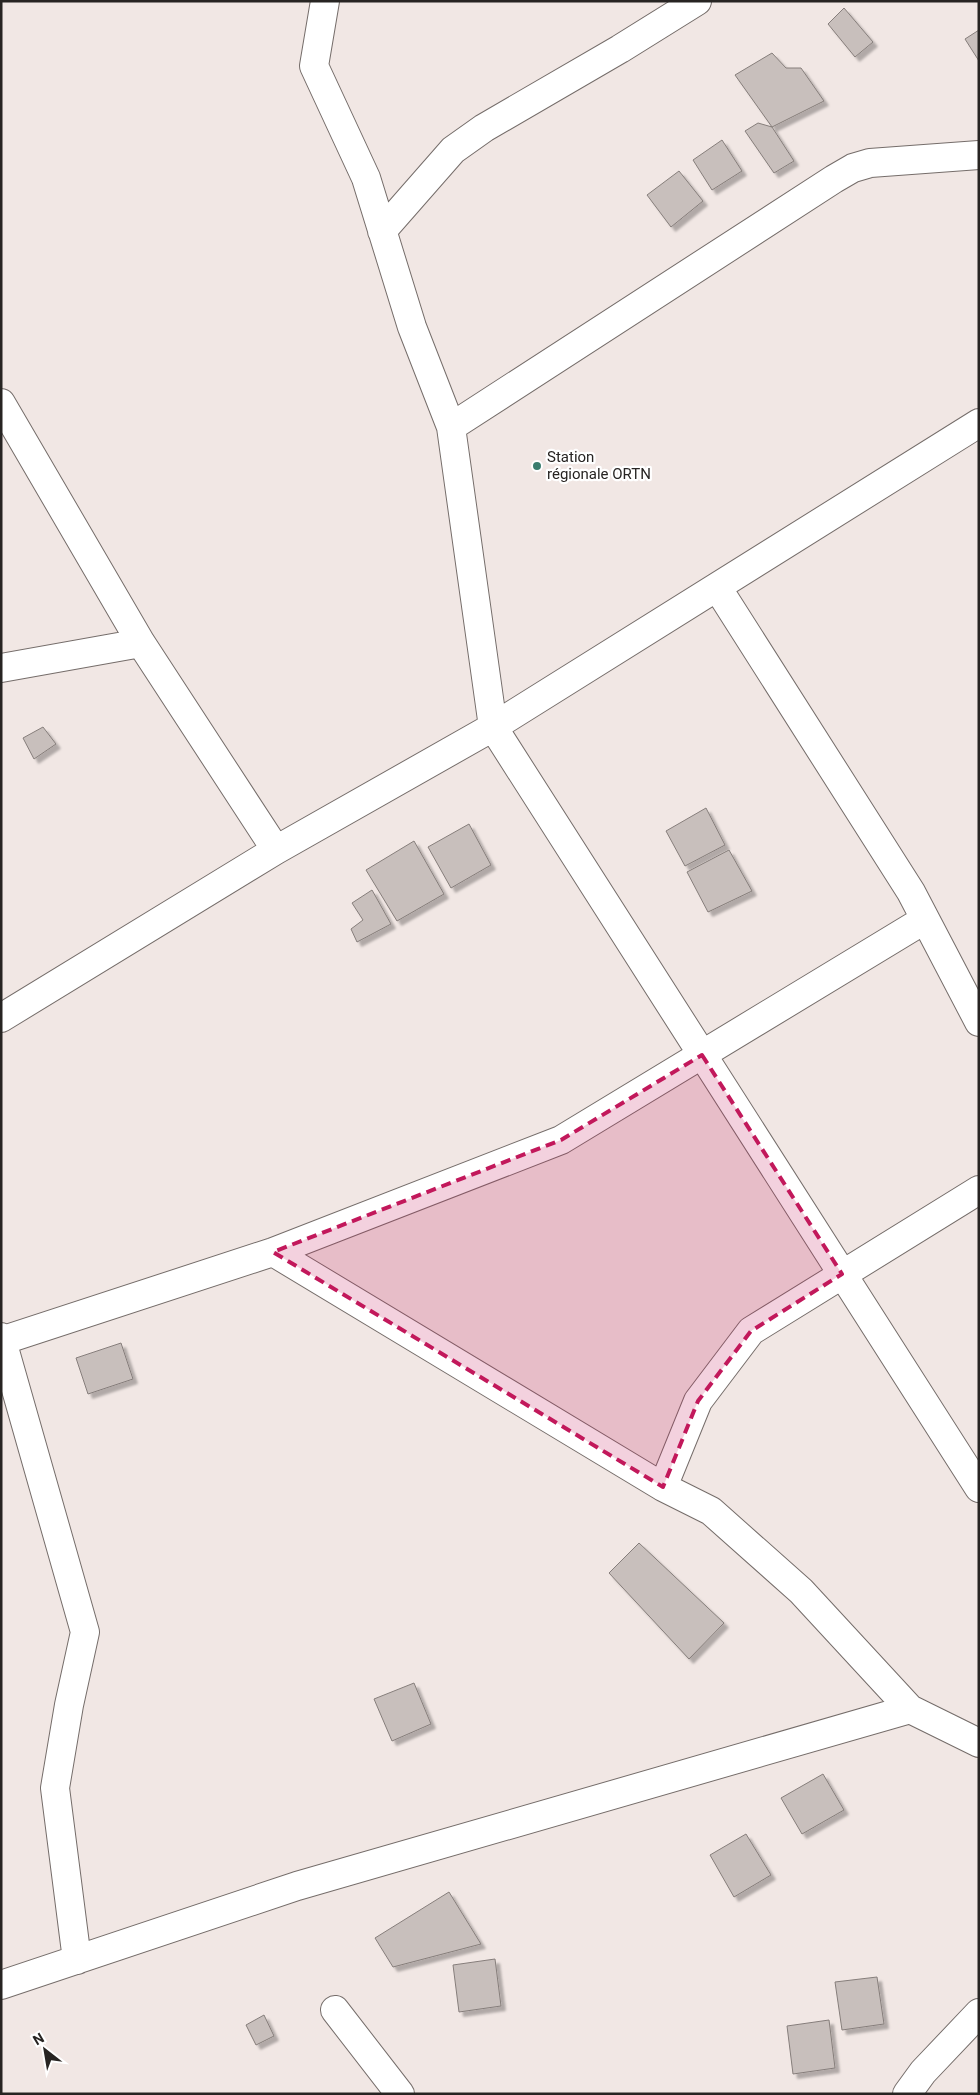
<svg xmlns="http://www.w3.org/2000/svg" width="980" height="2095" font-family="Roboto,sans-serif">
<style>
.building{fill:#c8bfbc;stroke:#867e7b;filter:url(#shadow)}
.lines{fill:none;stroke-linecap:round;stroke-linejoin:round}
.minor-casing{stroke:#756d6a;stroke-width:30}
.minor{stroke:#fff;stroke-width:28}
.marked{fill:#c2185b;fill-opacity:0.2;stroke:#c2185b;stroke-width:4;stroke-dasharray:10 6;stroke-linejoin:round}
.poi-dot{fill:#3a7d6e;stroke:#fff;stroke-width:2}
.labels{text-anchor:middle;stroke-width:4.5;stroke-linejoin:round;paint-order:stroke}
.poi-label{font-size:15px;fill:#272422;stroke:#fff;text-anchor:start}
</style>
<defs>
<filter id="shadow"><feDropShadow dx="4.5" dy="4.5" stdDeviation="1" flood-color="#0004"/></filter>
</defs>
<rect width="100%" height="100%" fill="#f1e7e4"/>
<path class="building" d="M844,8L873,42L855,57L828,24Z
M979,30V61L965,39Z
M772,53L786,68H801L824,101L772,127L735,75Z
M758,123L772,127L794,161L774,173L745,131Z
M722,140L742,171L712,190L693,160Z
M679,171L703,201L671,227L647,195Z
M43,727L56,744L34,759L23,738Z
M706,808L725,845L685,866L666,831Z
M469,824L491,865L451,888L428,847Z
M414,841L444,894L397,921L366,870Z
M729,850L752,891L708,912L687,872Z
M372,890L391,924L357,942L351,929L363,920L352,903Z
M121,1343L133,1379L88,1394L76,1358Z
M639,1543L724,1623L689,1659L609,1573Z
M414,1683L431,1724L392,1741L374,1699Z
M823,1774L844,1810L802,1834L781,1798Z
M746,1834L771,1875L734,1897L710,1855Z
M449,1892L481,1944L393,1967L375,1938Z
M495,1959L501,2006L459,2012L453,1965Z
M877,1977L884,2024L842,2030L835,1982Z
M264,2015L274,2036L256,2045L246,2025Z
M829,2020L835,2068L793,2074L787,2026Z"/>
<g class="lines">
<defs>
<path id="minor" d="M325,1L314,66L366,178L412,327L451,427L493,727L979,1488
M382,231L453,150L484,128L620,49L697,1
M1,403L141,643L276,850
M451,427L834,179L853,168L870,163L979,155
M717,587L911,892L979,1022
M1,668L141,643
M1,1018L276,850L493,727L979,423
M273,1252L663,1487L711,1511L801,1591L910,1709L979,1743
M1,1337L85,1632L69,1705L55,1788L77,1960
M1,1341L273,1252L561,1140L924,920
M663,1487L698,1401L751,1331L979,1190
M1,1985L297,1886L910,1709
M335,2010L400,2094
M907,2094L923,2072L979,2013"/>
</defs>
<use href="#minor" class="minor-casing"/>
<use href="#minor" class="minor"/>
</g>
<path class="marked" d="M702,1055L842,1274L751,1331L698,1401L663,1487L273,1252L561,1140Z"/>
<circle class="poi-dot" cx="537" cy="466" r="5"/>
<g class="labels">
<g class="poi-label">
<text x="547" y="462">Station<tspan x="547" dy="17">régionale ORTN</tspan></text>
</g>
</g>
<rect width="980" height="2095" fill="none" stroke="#272422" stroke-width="5"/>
<g transform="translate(45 2050) rotate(329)" stroke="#ffffff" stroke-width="4" paint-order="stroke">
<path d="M0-4L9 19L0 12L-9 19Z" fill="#272422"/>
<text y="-8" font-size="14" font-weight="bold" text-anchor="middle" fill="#272422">N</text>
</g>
</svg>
